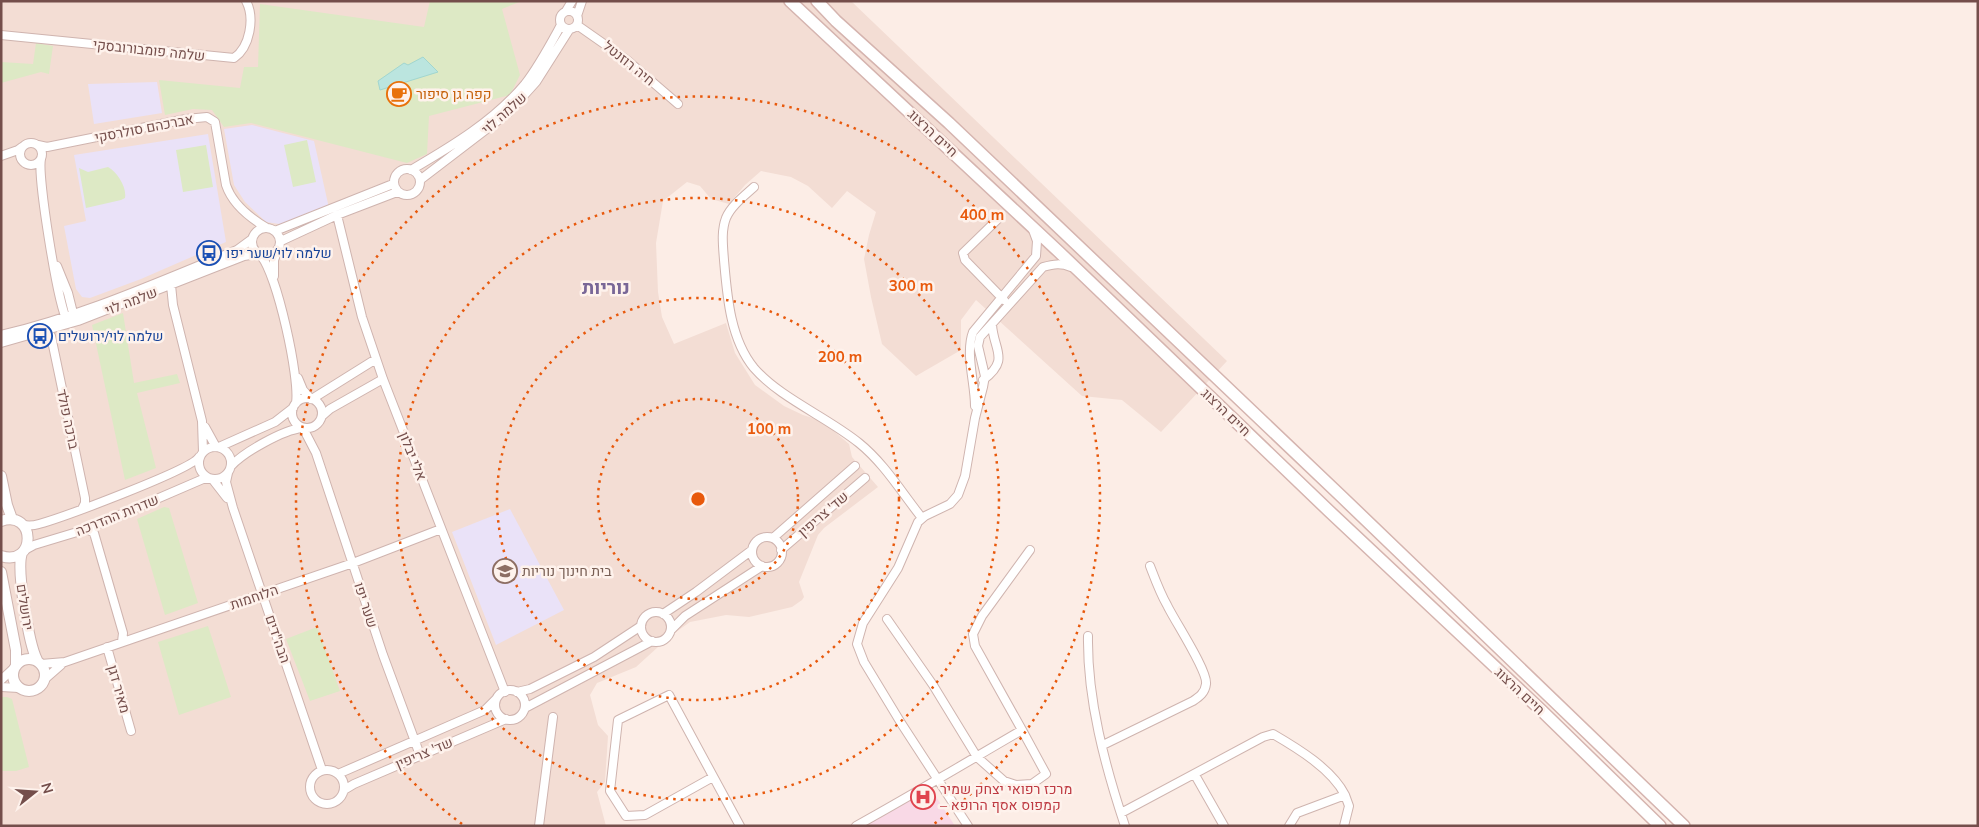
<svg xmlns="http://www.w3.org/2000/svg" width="1979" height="827" font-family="Mulish,Heebo,sans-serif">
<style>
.residential{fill:#f3ddd4}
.education{fill:#eae2f8}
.medical{fill:#f9d9e6}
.green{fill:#dde9c5}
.water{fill:#bbe5df;stroke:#a1d6cf}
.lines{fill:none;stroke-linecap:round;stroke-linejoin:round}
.minor-casing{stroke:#cfb4af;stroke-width:10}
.tertiary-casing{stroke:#cfb4af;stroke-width:12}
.secondary-casing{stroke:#d5b4af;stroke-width:14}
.minor{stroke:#fff;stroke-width:8}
.tertiary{stroke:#fff;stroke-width:10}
.secondary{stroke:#fff;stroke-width:11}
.ring{fill:none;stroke:#e8590c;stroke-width:2.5;stroke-dasharray:2.5 5}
.labels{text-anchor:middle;stroke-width:5;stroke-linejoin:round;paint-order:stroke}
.street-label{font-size:14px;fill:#744e4b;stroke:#fef2ec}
.food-label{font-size:14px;fill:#c56008;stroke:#fef2ec;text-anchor:start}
.transit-label{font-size:14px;fill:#164399;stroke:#fef2ec;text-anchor:start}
.education-label{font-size:14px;fill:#785e54;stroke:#fef2ec;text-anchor:start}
.health-label{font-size:14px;fill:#be3a42;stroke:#fef2ec;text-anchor:start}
.district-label{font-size:19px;font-weight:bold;fill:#796797;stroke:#fef2ec}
.centre{fill:#e8590c;stroke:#fef2ec;stroke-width:2.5}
.ring-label{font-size:15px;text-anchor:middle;font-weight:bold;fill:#e8590c;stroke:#fef2ec;stroke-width:5;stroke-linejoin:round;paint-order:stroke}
</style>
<rect width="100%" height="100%" fill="#fcede6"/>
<path class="residential" d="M1,1H851L1227,361L1161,432L1122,400L1082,396L976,300L961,320V350L916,376L882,344L871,297L864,259L869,235L876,212L847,191L832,208L808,186L791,177L761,171L745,185L729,204L711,199L700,186L687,182L663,201L656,243L658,292L662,317L674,344L726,323L735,353L755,385L784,406L803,415L822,421L849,444L852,457L878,487L824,528L818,535L799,582L804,597L802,600L792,607L749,617L726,615L690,622L669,637L636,667L597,683L590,695L598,725L608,736L605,782L597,792L606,826H1Z"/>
<path class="education" d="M157,82L162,113L94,124L88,84Z
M252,125L314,141L329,208L286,225L266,222L245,202L234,185L224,129Z
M208,134L226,242L141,279L90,298L82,297L76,289L64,226L86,221L74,155Z
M510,509L564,610L496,645L452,532Z"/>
<path class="medical" d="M929,786L955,826H862Z"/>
<path class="green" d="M430,1H522L502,9L520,75L510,95L429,116L427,154L407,163L251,123L224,127L212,110L193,109L165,115L159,80L240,88L244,67H258L260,4L424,27Z
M36,43L53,46L49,74L41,72L1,83V62L33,64Z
M307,140L316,182L293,187L284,145Z
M206,145L213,187L183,192L176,150Z
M108,167C117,172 127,187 125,198L121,200L86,208L79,168L88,172Z
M123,313L134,383L177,374L180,383L137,393L156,468L125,480L92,325Z
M164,507L169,508L198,603L165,615L137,519Z
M208,626L231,697L179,715L158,642Z
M317,627L340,691L310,701L286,639Z
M1,697H7L12,699L29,767L16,771H1Z"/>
<path class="water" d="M423,57L438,72L380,90L378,81L404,63L408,65Z"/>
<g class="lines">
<defs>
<path id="minor" d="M560 20a9 9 0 1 1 18 0a9 9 0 1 1-18 0Z
M566,11L572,1
M577,16L582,1
M577,25L627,60L678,104
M1,35L234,58C250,47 255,18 246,1
M20 154a11 11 0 1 1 22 0a11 11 0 1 1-22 0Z
M38,145L47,147L186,119L207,117L215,122L226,185C232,203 250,218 267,228
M1,156L18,150L22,147
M41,159C37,175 58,306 67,320
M394 182a13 13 0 1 1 26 0a13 13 0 1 1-26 0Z
M411,170C452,146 494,121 525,84C539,66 550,45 561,25
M420,180L509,112L536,82L569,30
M754,187C744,196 731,206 726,218C721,231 723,246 724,260C727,295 730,339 754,368C780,398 827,417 859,443C884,463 902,493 922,518
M337,215L362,317L383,379L505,692
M998,219L963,253L965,260L1004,300
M252 242a14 14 0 1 1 28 0a14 14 0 1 1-28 0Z
M275,231L393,184
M281,241L337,215L397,192
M261,256C277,274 300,378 296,403
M57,266L68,293L73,313L72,317
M274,276V260L277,252
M171,285L173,305L202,421L203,452
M46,330L51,336L85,498V503L82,509
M1,335C83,316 160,281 237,250L252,239
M1,343L78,321L244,256L258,254
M298,378L303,390L311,399
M983,380C1011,359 993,350 992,324
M292 413a15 15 0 1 1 30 0a15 15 0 1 1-30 0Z
M312,399L376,359
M975,406C975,383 965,353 973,332L1036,256L1037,241L1033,230
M322,416L330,409L383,379
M205,427L216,447
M303,428L316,453L383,655L420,755
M199 463a16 16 0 1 1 32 0a16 16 0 1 1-32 0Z
M219,447L275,422L293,408
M231,466C244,452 283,430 302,428
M228,473L226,482L233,508L322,770
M213,480L227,498
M23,525C29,526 33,526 39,524C61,518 191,470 199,457
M87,529L94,533L123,633L122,642
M752 552a15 15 0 1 1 30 0a15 15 0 1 1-30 0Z
M773,538L855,466
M781,550L865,478
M23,551L34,545L87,529L203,479H209
M641 627a15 15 0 1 1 30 0a15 15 0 1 1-30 0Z
M663,614L696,592L752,550
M671,630L685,616L762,566
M1088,636C1087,699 1105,766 1125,826
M107,647L131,731
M41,664L65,662L353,563L441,529
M45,679L61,665
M1,680L14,668
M1,687L19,688
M495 705a15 15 0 1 1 30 0a15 15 0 1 1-30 0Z
M517,692L530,689L594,657L641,626
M525,708L652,641
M1022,730L975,646L973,634L982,616L1030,550
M1103,745L1193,701C1199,697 1205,693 1206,684C1208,671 1174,620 1167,605C1160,593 1155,579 1150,566
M310 787a17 17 0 1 1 34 0a17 17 0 1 1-34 0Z
M338,774L485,710L496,699
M1195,775L1224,826
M713,777L645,815L626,816L610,791L618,720L669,695L740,826
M344,790L354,784L506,719
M1121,813L1263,737L1273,734C1297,748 1332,769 1345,795
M539,826L553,717
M856,826C912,795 967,762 1022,730L1046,774L1032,784L1016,785L1004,781L977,757L933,685L887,619
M968,826L901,723L864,662L857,644L863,623L898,568L918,522L925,516L950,504L958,495L965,476L975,418L983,387L985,376L978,346L980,337L1043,267C1054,264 1061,263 1071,267
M1289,826L1297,813L1345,795L1349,806L1344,826"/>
<path id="tertiary" d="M1,476L7,505L12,519
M1,521C36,509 37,567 1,556
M22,553C16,569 29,644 37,660
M1,572L16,650V666
M13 675a16 16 0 1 1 32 0a16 16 0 1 1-32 0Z"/>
<path id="secondary" d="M790,1L1058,251L1329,511L1541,710L1660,826
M817,1L836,21L949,123L1342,497L1684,826"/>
</defs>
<use href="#minor" class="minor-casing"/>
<use href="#tertiary" class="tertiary-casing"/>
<use href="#secondary" class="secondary-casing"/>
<use href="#minor" class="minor"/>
<use href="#tertiary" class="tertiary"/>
<use href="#secondary" class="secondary"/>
</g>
<g class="ring">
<circle cx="698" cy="499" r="100"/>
<circle cx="698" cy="499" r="201"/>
<circle cx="698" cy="499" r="301"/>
<path d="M462 824A402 402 0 1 1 934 824"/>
</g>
<defs>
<symbol id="cafe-ring" viewBox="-11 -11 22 22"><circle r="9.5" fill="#fef2ec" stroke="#e8710a" stroke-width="1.5"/><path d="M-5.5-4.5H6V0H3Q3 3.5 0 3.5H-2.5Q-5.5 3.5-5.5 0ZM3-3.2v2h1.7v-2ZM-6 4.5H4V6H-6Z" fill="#e8710a"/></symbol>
<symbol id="bus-ring" viewBox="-11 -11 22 22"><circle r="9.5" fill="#fef2ec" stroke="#1a4fb4" stroke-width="1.5"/><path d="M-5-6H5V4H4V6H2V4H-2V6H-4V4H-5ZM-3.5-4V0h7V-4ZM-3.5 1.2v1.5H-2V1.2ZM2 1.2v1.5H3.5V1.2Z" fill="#1a4fb4"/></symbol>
<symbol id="school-ring" viewBox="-11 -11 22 22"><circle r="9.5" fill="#fef2ec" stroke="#8d6e63" stroke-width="1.5"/><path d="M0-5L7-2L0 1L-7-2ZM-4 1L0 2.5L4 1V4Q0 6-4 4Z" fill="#8d6e63"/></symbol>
<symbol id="hospital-ring" viewBox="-11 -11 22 22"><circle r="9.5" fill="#fef2ec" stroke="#e0444e" stroke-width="1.5"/><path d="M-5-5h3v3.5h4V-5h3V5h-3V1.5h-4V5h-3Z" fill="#e0444e"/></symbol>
</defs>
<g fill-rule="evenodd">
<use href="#cafe-ring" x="385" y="80" width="28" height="28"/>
<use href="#bus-ring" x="195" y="239" width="28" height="28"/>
<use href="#bus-ring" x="26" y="322" width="28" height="28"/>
<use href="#school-ring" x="491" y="557" width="28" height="28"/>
<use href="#hospital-ring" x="909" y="783" width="28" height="28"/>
</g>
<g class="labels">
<g class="street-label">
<text transform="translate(149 50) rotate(6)" y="5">שלמה פומבורובסקי</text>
<text transform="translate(629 63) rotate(39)" y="5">חיה רוזנטל</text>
<text transform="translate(504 113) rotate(-42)" y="5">שלמה לוי</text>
<text transform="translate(144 128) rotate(-11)" y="5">אברכהם סולרסקי</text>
<text transform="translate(933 133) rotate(43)" y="5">חיים הרצוג</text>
<text transform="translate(131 301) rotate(-21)" y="5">שלמה לוי</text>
<text transform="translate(1226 412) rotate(44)" y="5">חיים הרצוג</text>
<text transform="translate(68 419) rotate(78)" y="5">ברכה פולד</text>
<text transform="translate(413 456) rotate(68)" y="5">אלי יבלון</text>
<text transform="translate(823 514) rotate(-41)" y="5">שד' צריפין</text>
<text transform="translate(117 515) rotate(-22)" y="5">שדרות ההדרכה</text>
<text transform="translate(254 597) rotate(-19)" y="5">הלוחמות</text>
<text transform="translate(366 605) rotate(72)" y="5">שער יפו</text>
<text transform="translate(25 607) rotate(81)" y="5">ירושלים</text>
<text transform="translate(278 639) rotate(71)" y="5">הבה"דים</text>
<text transform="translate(119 689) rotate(74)" y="5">מאיר דגן</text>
<text transform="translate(1520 691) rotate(43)" y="5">חיים הרצוג</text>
<text transform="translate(424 753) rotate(-23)" y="5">שד' צריפין</text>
</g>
<g class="food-label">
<text x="416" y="99">קפה גן סיפור</text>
</g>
<g class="transit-label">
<text x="226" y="258">שלמה לוי/שער יפו</text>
<text x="58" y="341">שלמה לוי/ירושלים</text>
</g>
<g class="education-label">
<text x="522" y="576">בית חינוך נוריות</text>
</g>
<g class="health-label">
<text x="940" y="794">מרכז רפואי יצחק שמיר<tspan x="940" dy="16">– קמפוס אסף הרופא</tspan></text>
</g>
<g class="district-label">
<text x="606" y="294">נוריות</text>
</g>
</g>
<circle cx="698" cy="499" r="8" class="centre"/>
<g class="ring-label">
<text x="982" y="220">400 m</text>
<text x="911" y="291">300 m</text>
<text x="840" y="362">200 m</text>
<text x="769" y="434">100 m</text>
</g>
<rect width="1979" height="827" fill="none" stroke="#744e4b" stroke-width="5"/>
<g transform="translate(35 792) rotate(73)" stroke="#fef2ec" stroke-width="4" paint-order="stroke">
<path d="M0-4L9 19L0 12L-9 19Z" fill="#744e4b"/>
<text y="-8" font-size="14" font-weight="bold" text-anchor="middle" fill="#744e4b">N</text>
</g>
</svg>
